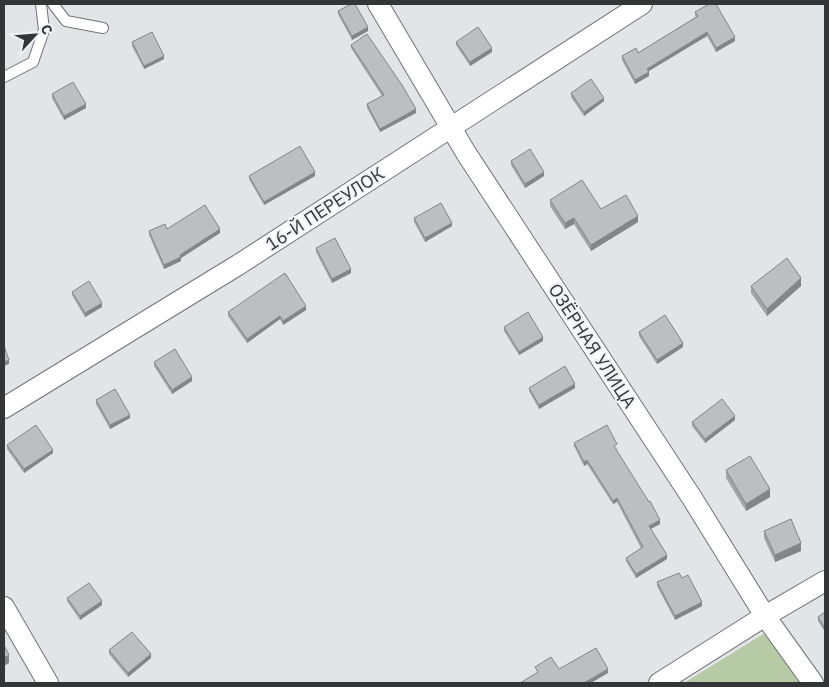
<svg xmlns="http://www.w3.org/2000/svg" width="829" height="687" font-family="'IBM Plex Sans',sans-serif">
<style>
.green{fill:#b6cba5}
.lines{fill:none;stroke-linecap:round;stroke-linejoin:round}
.lane-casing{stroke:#717276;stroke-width:12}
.street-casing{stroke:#717276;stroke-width:22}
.lane{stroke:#fff;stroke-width:10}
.street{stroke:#fff;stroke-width:20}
.wall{fill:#a2a3a7}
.shaded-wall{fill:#848588}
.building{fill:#bcbec2;stroke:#848588}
.labels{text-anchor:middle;stroke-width:4;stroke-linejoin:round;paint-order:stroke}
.street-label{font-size:18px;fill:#343537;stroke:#eff1f6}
</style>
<rect width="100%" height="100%" fill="#e2e4e8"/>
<path class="green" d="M768,631L804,683H684Z"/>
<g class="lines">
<defs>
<path id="lane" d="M53,4L66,21L103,28
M4,77L33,62L44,30L41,4"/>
<path id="street" d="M378,4L466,153L692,498L765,616L813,683
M4,408L238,265L642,4
M4,607L48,683
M659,683L765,616L825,581"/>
</defs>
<use href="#lane" class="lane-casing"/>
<use href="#street" class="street-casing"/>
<use href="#lane" class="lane"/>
<use href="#street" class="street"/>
</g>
<path class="wall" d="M338,11L368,31L352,40L338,14Z
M695,12L735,41L716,52L707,36L649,71V76L635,84L622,60V56L638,53L696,17L695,15Z
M132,42L164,59L144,69L132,46Z
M456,42L492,52L470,66L456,45Z
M351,45L416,113L380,132L367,108V104L382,96L351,48Z
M571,93L604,101L584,116L571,97Z
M52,94L86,108L64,120L52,98Z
M511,161L544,176L525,188L511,165Z
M249,176H315L264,205L249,179Z
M550,200L601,209L638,222L591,251L574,224L565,229L550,206Z
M414,218L452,226L425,242L414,222Z
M167,229L220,233L181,258V261L164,269L149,235V231Z
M316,248L351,273L332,283L316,252Z
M751,286H801L767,316L751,293Z
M72,292L102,307L85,317L72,295Z
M306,310L283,325L280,319L247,343L228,316V312Z
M504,327L543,341L519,355L504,331Z
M639,332L683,347L657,364L639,336Z
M154,362L192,381L172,394L154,366Z
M529,388H575L539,409L529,391Z
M96,400L130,418L110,429L96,404Z
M735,420L705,443L692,426V422Z
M574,443L617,448L616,449L660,524L650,529L667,559L636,578L626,561V558L641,548L617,502L613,504L587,464L584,466L574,446Z
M7,445L53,453L24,473L7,449Z
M726,470L770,497L746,511L726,478Z
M764,531L801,551L775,562L764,538Z
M657,582L702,606L675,620L657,586Z
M67,598L102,605L80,620L67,601Z
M825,612V632L818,621V617Z
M109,650L151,658L128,677L109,654Z"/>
<path class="shaded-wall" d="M368,27V31L352,40V36Z
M707,32V36L647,72V69Z
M735,37V41L716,52V48Z
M492,48V52L470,66V62Z
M164,56V59L144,69V66Z
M649,72V76L635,84V80Z
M604,98V101L584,116V112Z
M86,104V108L64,120V116Z
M416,109V113L380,132V129Z
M315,172V176L264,205V202Z
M544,172V176L525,188V184Z
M638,216V222L591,251V245Z
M574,218V224L565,229V223Z
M452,223V226L425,242V238Z
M220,229V233L181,258V261L164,269V265Z
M351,269V273L332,283V279Z
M801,278V286L767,316V309Z
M102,303V307L85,317V313Z
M306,306V310L283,325V321Z
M280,316V319L247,343V339Z
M543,337V341L519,355V352Z
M683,343V347L657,364V360Z
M9,360V364L4,366V362Z
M192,377V381L172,394V390Z
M575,384V388L539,409V405Z
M130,415V418L110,429V425Z
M735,416V420L705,443V439Z
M53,450V453L24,473V469Z
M587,460V464L584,466V462Z
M770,489V497L746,511V504Z
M617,498V502L613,504V501Z
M660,520V524L649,530V526Z
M801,543V551L775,562V555Z
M667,555V559L636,578V574Z
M102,601V605L80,620V616Z
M702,602V606L675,620V616Z
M151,654V658L128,677V673Z
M9,655V663L4,666V658Z
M608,669V673L591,683H584Z"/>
<path class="building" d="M351,4H355L368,27L352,36L338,11Z
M709,4H716L735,37L716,48L707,32L647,69L649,72L635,80L622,56L636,48L638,53L698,16L695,12Z
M478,27L492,48L470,62L456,42Z
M152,32L164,56L144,66L132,42Z
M367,34L402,85L416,109L380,129L367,104L384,95L351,45Z
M591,79L604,98L584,112L571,93Z
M73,82L86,104L64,116L52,94Z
M300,146L315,172L264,202L249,176Z
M530,149L544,172L525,184L511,161Z
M582,180L601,209L626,195L638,216L591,245L574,218L565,223L550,200Z
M441,203L452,223L425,238L414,218Z
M205,205L220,229L180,255L181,257L164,265L149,231L165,224L167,229Z
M335,238L351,269L332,279L316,248Z
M787,258L801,278L767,309L751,286Z
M285,273L306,306L283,321L280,316L247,339L228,312Z
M89,281L102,303L85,313L72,292Z
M528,312L543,337L519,352L504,327Z
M665,315L683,343L657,360L639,332Z
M4,346L9,360L4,362Z
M175,349L192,377L172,390L154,362Z
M565,366L575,384L539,405L529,388Z
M115,389L130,415L110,425L96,400Z
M722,399L735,416L705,439L692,422Z
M36,425L53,450L24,469L7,445Z
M607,425L617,444L614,446L649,502L650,501L660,520L649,526L667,555L636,574L626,558L643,547L617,498L613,501L587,460L584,462L574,443Z
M750,456L770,489L746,504L726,470Z
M791,519L801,543L775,555L764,531Z
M679,573L682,578L688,575L702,602L675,616L657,582Z
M89,583L102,601L80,616L67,598Z
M825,612V629L818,617Z
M132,632L151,654L128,673L109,650Z
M4,645L9,655L4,658Z
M596,648L608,669L584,683H520L538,672L535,667L551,657L559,669Z"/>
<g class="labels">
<g class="street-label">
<text transform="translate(325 209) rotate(-33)" y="6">16-Й ПЕРЕУЛОК</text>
<text transform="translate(592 346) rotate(57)" y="6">ОЗЁРНАЯ УЛИЦА</text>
</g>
</g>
<rect width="829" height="687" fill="none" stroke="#343537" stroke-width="10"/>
<g transform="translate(35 35) rotate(64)" stroke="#eff1f6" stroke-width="4" paint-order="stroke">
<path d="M0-4L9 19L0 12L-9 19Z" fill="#343537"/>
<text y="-8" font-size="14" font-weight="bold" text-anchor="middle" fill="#343537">С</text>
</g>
</svg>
